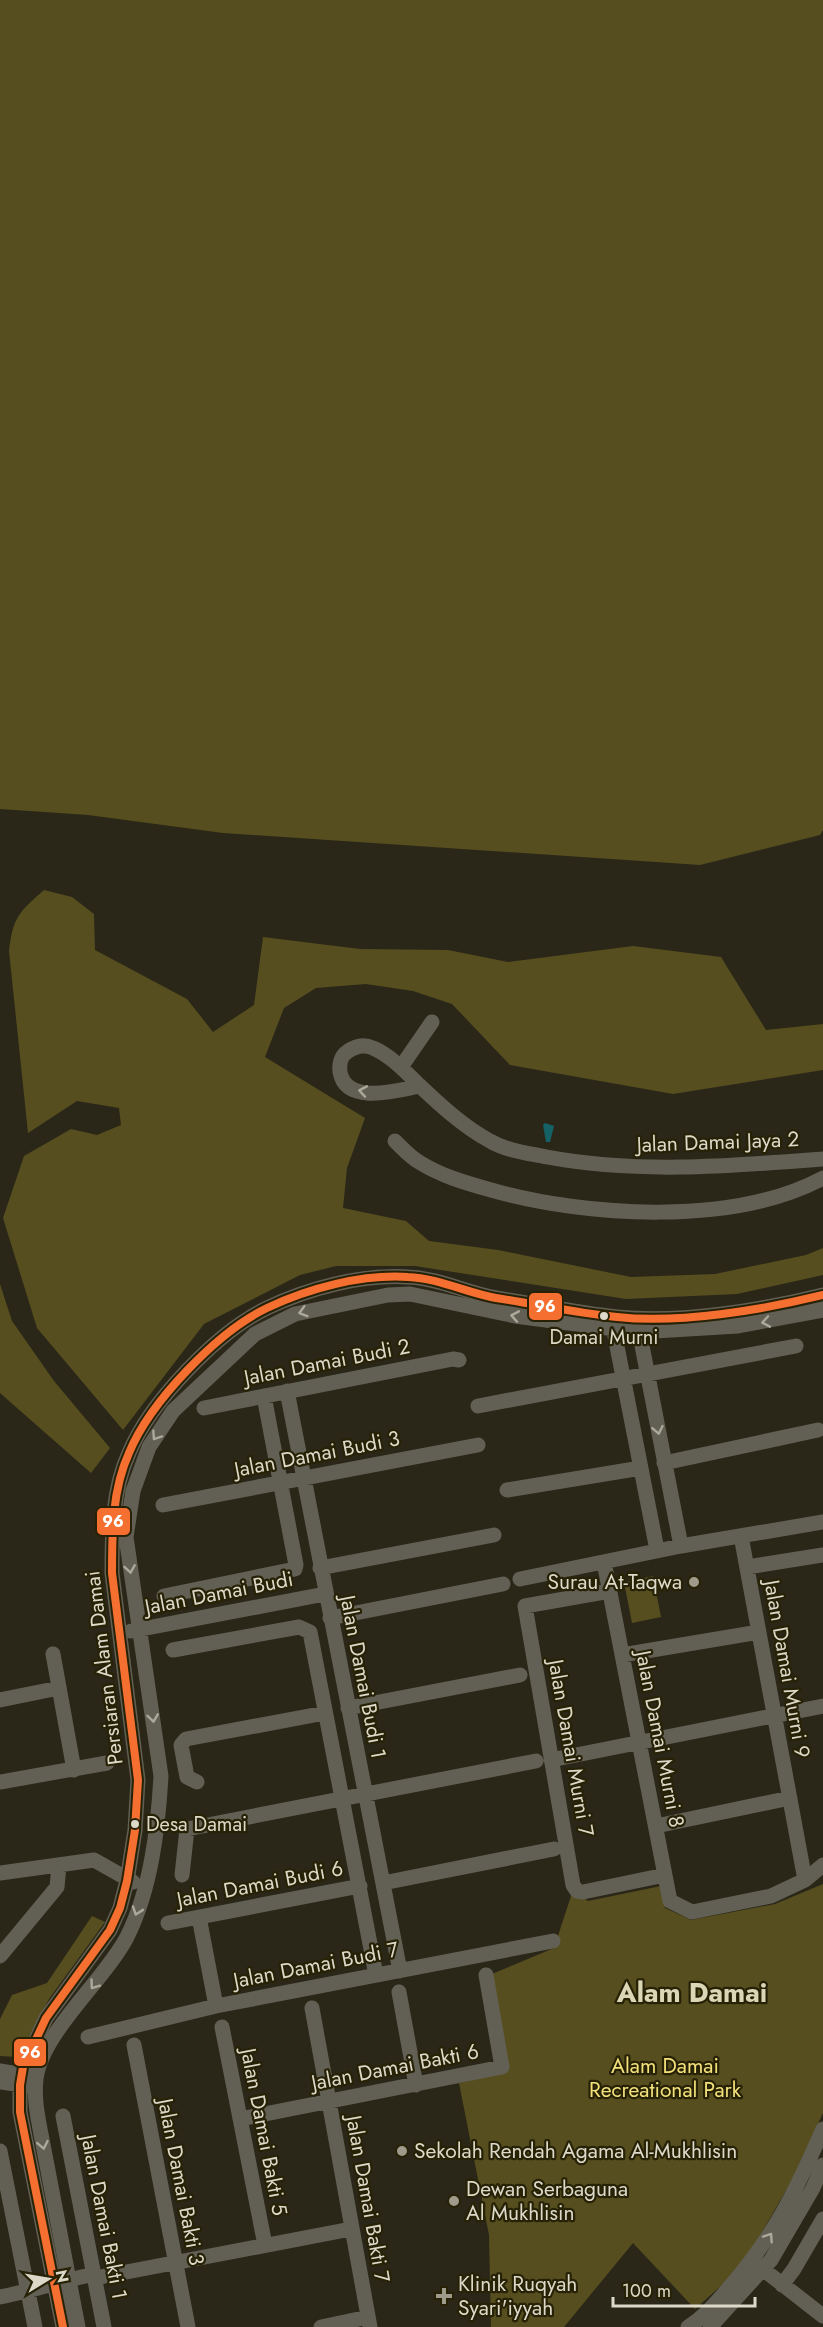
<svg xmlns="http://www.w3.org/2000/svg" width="823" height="2327" font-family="Jost,sans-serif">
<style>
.green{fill:#564e1f}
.water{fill:#156266}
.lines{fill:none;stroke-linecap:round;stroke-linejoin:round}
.minor{stroke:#626054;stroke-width:15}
.bus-1-casing{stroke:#272206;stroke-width:12}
.bus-1{stroke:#f46f30;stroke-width:8}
.oneway{stroke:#aba99a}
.bus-dot{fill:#dcd9c9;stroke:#272206;stroke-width:2}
.poi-dot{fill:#9e9b8b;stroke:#272206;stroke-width:2}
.labels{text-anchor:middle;stroke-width:4.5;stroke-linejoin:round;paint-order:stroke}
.bus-label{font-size:20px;fill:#dcd9c9;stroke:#272206}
.street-label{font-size:21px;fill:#dcd9c9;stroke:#272206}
.poi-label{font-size:21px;fill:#dcd9c9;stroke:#272206;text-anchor:start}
.park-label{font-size:21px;fill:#f3e17b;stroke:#272206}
.district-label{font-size:27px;font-weight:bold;fill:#dbd6b5;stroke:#272206}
.line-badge{stroke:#272206;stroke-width:2}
.badge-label{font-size:16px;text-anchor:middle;font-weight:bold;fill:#fff}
</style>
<rect width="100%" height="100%" fill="#2a2718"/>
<path class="green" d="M0,0H823V830L820,835L700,865L223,833L88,815L0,809Z
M44,890L72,897L94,914L95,950L187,999L213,1032L254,1005L263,937L360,949L448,950L508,962L633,946L721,957L766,1030L823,1024V1070L673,1094L510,1065L452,1004L413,991L366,984L316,988L284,1008L265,1057L365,1118L347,1168L343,1208L406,1221L429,1241L498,1250L631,1277L715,1274L806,1255L823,1248V1275L737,1294L626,1299L415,1266H336L300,1275L204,1324L123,1430L37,1328L3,1218L24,1156L71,1129L97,1135L121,1125L119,1108L77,1101L28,1133L9,951C13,917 19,912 44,890Z
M0,1284L12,1321L54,1381L110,1448L91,1473L0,1393Z
M653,1576L661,1617L632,1623L624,1582Z
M823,1884V2113L792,2180L742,2267L695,2309L633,2243L564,2327H491L489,2235L459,2083L506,2072L492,1974L554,1948L573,1890L588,1901L661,1886L665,1908L691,1920L775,1904Z
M92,1916L105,1922L49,1999L18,2057L0,2056V2019L12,1995L47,1983Z"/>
<path class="water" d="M545,1123L554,1126L550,1142H546L543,1125Z"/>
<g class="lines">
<path class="minor" d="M401,1067L432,1022
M420,1086C399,1090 346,1106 340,1072C339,1064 341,1056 347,1052C355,1046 364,1044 373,1048C390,1055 406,1072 419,1085C440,1105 464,1127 490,1141C507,1151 528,1153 547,1157C638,1174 731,1166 823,1159
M395,1141C402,1148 410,1157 419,1162C441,1176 466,1183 491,1190C587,1217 733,1226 823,1178
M616,1324L614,1331L657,1550
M638,1325L681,1546
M287,1391L400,1971
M478,1406L796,1346
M204,1408L453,1359L459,1360
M664,1463L818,1430
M507,1490L641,1468
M163,1505L478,1445
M741,1536L805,1880
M604,1562L670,1901L692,1912L771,1896L805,1880L823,1865
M747,1567L823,1555
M320,1568L494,1535
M520,1579L681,1546L823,1522
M610,1591L525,1606L573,1885L577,1891L583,1892L665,1875
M164,1596L295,1569L296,1565L264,1396
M330,1618L503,1584
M131,1631L325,1594
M173,1650L299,1627L310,1632L376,1975
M53,1654L74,1770
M622,1655L759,1632
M0,1700L59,1688
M348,1708L520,1675
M551,1760L823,1706
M0,1782L107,1763
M197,1782L187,1777L181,1745L186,1739L325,1713
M656,1826L790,1798
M0,1873L94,1860L133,1882
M182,1875L187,1829L536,1761
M383,1883L554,1849
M199,1917L216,2006
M168,1923L360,1886
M0,1956L57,1887L59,1865
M399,1992L416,2085
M312,2008L370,2327
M222,2027L265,2245
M88,2037L216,2006L553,1941
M134,2045L188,2327
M0,2071L30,2076
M0,2082L29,2086
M63,2116L104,2327
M240,2119L502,2067L486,1975
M0,2151L35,2327
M755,2263L823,2316
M782,2285L794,2269L823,2219
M0,2297C31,2291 60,2281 91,2275L95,2278L351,2229
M63,2327L20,2112V2085L23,2067L46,2018L110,1930L120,1908L127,1881L135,1830L138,1780L112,1573C112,1533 112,1490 129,1453C150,1402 217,1332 267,1308C309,1288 362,1274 408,1277C438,1278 467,1293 496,1298C536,1304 576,1313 617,1317C679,1324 762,1310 823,1295
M78,2327L40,2129C37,2113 34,2097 36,2079C42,2032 104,1981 127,1937C151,1889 158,1829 161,1776L126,1537L133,1491L149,1447L173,1411L255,1334L295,1314L388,1295L410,1294L515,1316L638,1332L738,1326L823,1310
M321,2327L368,2317
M688,2327C704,2317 715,2304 728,2289C773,2238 796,2191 823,2129
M710,2327L771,2260L813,2188L823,2165"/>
<defs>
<path id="bus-1" d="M63,2327L20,2112V2085L23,2067L46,2018L110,1930L120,1908L127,1881L135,1830L138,1780L112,1573C112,1533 112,1490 129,1453C150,1402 217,1332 267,1308C309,1288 362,1274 408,1277C438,1278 467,1293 496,1298C536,1304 576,1313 617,1317C679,1324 762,1310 823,1295"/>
</defs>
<use href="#bus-1" class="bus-1-casing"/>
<use href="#bus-1" class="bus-1"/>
</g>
<defs><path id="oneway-chevron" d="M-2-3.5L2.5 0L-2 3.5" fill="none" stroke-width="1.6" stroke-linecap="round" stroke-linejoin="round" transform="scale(1.5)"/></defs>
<g class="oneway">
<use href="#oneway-chevron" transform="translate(363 1091) rotate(-170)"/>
<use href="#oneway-chevron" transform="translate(303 1312) rotate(164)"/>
<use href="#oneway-chevron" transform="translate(515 1316) rotate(-170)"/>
<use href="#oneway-chevron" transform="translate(766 1322) rotate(170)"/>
<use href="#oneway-chevron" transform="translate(658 1430) rotate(79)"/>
<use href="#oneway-chevron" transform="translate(156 1436) rotate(124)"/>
<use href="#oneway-chevron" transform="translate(130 1569) rotate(81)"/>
<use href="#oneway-chevron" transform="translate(153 1718) rotate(82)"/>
<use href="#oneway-chevron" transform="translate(137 1911) rotate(109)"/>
<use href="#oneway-chevron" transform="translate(94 1985) rotate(126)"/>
<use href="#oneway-chevron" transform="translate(43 2145) rotate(79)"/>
<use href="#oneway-chevron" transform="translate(769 2237) rotate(-56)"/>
</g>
<g class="bus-dot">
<circle cx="604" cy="1316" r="5"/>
<circle cx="135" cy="1824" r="5"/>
</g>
<g class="poi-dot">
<circle cx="694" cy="1582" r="6"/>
<circle cx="402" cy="2151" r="6"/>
<circle cx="454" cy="2201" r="6"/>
<path d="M441 2287h6v6h6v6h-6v6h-6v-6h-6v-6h6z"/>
</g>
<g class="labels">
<g class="bus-label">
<text x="604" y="1344">Damai Murni</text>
<text x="146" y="1831" text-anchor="start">Desa Damai</text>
</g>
<g class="street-label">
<text transform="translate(718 1142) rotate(-2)" y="7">Jalan Damai Jaya 2</text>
<text transform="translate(327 1362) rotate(-11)" y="7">Jalan Damai Budi 2</text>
<text transform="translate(317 1454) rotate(-11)" y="7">Jalan Damai Budi 3</text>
<text transform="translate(219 1593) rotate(-11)" y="7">Jalan Damai Budi</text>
<text transform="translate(104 1668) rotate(-97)" y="7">Persiaran Alam Damai</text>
<text transform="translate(787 1669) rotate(80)" y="7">Jalan Damai Murni 9</text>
<text transform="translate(363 1677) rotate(79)" y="7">Jalan Damai Budi 1</text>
<text transform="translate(660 1739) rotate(79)" y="7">Jalan Damai Murni 8</text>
<text transform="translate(571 1748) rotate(80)" y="7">Jalan Damai Murni 7</text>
<text transform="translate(260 1884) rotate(-11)" y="7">Jalan Damai Budi 6</text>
<text transform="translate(316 1965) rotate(-11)" y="7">Jalan Damai Budi 7</text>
<text transform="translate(395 2067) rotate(-11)" y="7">Jalan Damai Bakti 6</text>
<text transform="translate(264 2132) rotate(79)" y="7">Jalan Damai Bakti 5</text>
<text transform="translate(181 2182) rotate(79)" y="7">Jalan Damai Bakti 3</text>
<text transform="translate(368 2199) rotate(80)" y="7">Jalan Damai Bakti 7</text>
<text transform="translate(104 2217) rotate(79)" y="7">Jalan Damai Bakti 1</text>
</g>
<g class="poi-label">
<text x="682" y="1589" text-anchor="end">Surau At-Taqwa</text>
<text x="414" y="2158">Sekolah Rendah Agama Al-Mukhlisin</text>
<text x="466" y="2196">Dewan Serbaguna<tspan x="466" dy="24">Al Mukhlisin</tspan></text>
<text x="458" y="2291">Klinik Ruqyah<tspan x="458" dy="24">Syari'iyyah</tspan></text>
</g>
<g class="park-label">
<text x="665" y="2073">Alam Damai<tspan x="665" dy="24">Recreational Park</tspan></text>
</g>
<g class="district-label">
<text x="692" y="2002">Alam Damai</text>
</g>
</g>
<g class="line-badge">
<rect x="528" y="1292" width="35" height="29" rx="6" fill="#f46f30"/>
<rect x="96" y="1507" width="35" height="29" rx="6" fill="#f46f30"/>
<rect x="13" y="2038" width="34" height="29" rx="6" fill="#f46f30"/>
</g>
<g class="badge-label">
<text x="545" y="1312">96</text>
<text x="113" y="1527">96</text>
<text x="30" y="2058">96</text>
</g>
<g transform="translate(48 2279) rotate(79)" stroke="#272206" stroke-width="4.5" paint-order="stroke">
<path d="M0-4.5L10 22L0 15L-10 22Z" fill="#dcd9c9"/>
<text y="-9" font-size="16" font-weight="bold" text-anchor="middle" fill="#dcd9c9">N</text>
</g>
<path d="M613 2297v9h142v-9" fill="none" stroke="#dcd9c9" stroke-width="3"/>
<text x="622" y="2297" font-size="18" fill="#dcd9c9" stroke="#272206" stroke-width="4.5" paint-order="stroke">100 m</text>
</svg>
